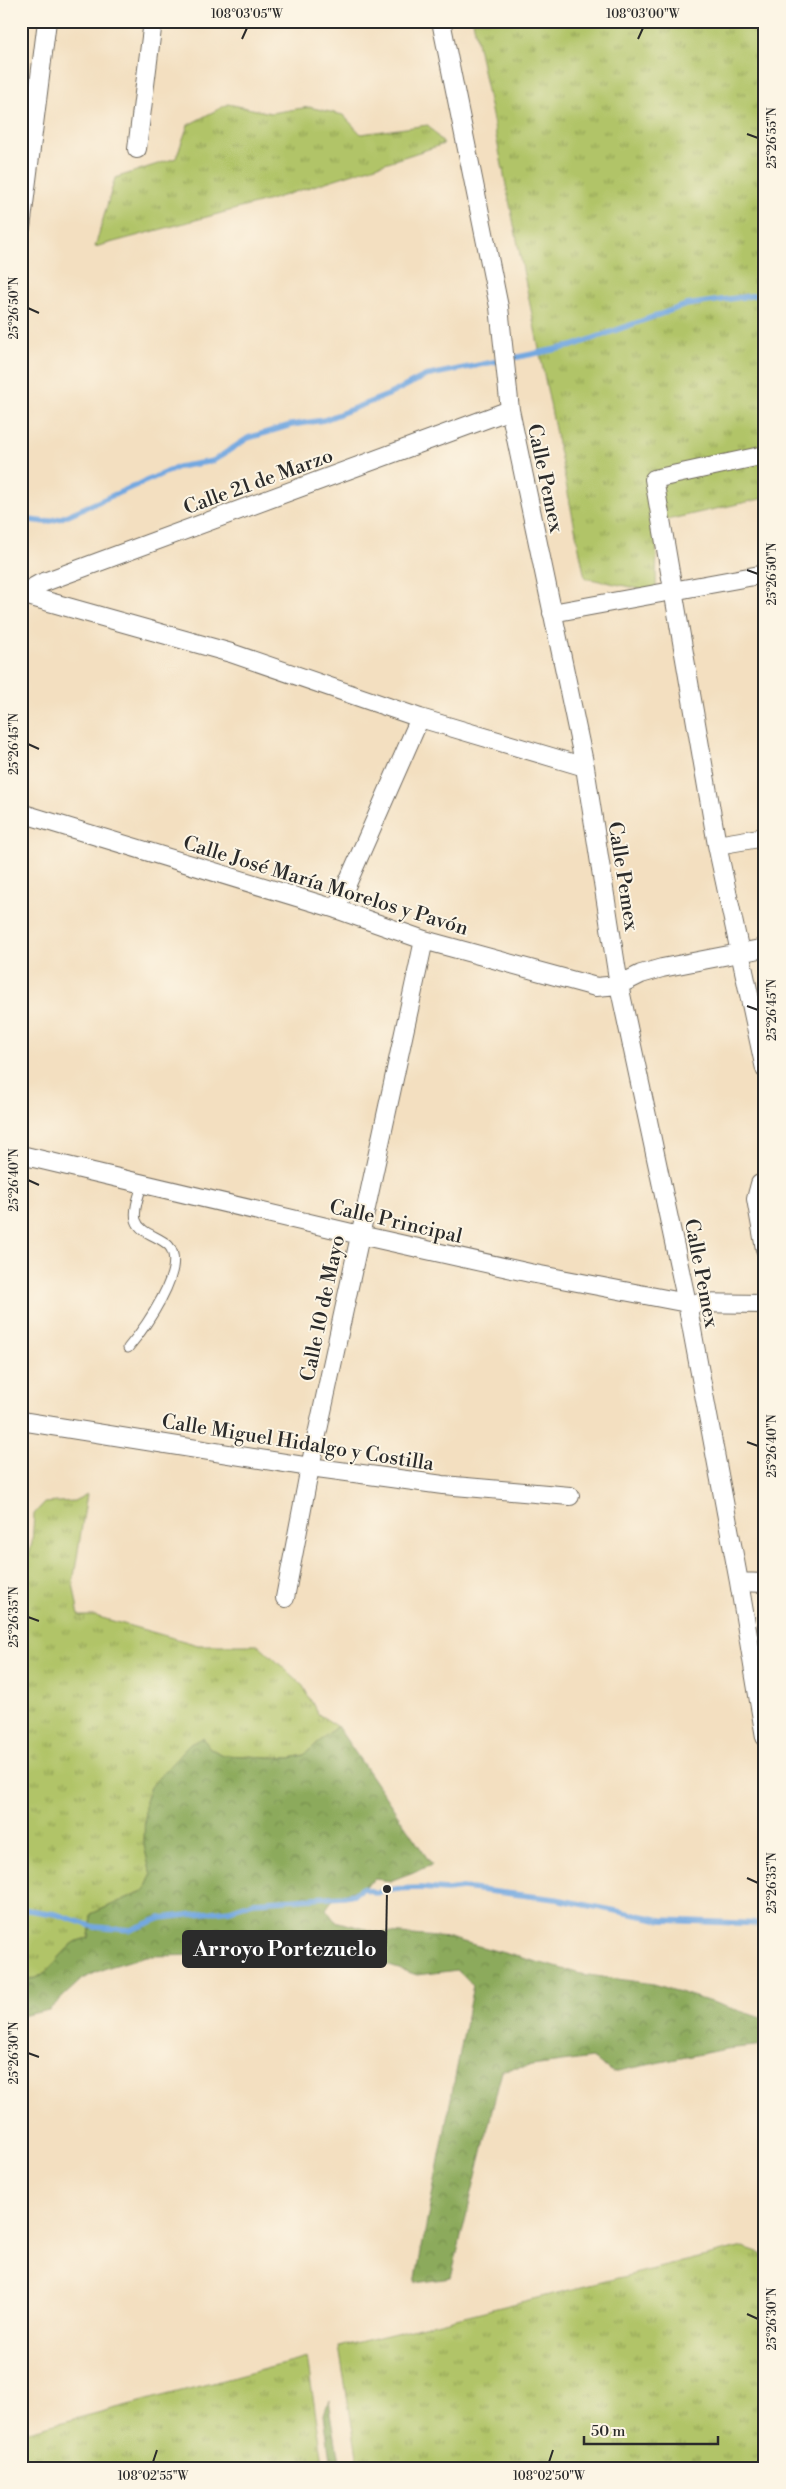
<svg xmlns="http://www.w3.org/2000/svg" width="786" height="2489" font-family="'Libre Bodoni',serif">
<style>
.grass{fill:url(#grass-tufts);stroke:#6e784a}
.forest{fill:url(#forest-crowns);stroke:#5c6a44}
.lines{fill:none;stroke-linecap:round;stroke-linejoin:round}
.stream{stroke:#73a8e0;stroke-width:5.5}
.service-casing{stroke:#716a5f;stroke-width:11}
.minor-casing{stroke:#716a5f;stroke-width:20}
.service{stroke:#fff;stroke-width:9}
.minor{stroke:#fff;stroke-width:18}
.ticks{fill:none;stroke:#2b2b2b;stroke-width:2}
.labels{text-anchor:middle;stroke-width:4;stroke-linejoin:round;paint-order:stroke}
.street-label{font-size:20px;fill:#2b2b2b;stroke:#fcf5e5}
.leader{fill:none;stroke:#2b2b2b;stroke-width:2}
.callout-dot{fill:#2b2b2b;stroke:#fcf5e5;stroke-width:2}
.callout{fill:#2b2b2b;stroke:#2b2b2b;stroke-width:2}
.callout-label{font-size:21px;text-anchor:middle;font-weight:bold;fill:#fff}
.neatline{fill:none;stroke:#2b2b2b;stroke-width:2}
.ticks-label{font-size:12px;text-anchor:middle;fill:#2b2b2b}
</style>
<defs>
<pattern id="grass-tufts" width="24" height="20" patternUnits="userSpaceOnUse" patternTransform="scale(1.25)"><rect width="24" height="20" fill="#b1c468"/><path d="M3 7l-1-3M5 7V3M7 7l1-3M15 17l-1-3M17 17v-4M19 17l1-3" fill="none" stroke="#909f56"/></pattern>
<pattern id="forest-crowns" width="20" height="18" patternUnits="userSpaceOnUse" patternTransform="scale(1.25)"><rect width="20" height="18" fill="#8caa5c"/><path d="M2 6a3 3 0 1 1 6 0M12 15a3 3 0 1 1 6 0" fill="none" stroke="#738b4c"/></pattern>
</defs>
<rect width="100%" height="100%" fill="#fcf5e5"/>
<filter id="ink" filterUnits="userSpaceOnUse"><feTurbulence type="fractalNoise" baseFrequency=".02" numOctaves="2"/><feDisplacementMap in="SourceGraphic" scale="10" xChannelSelector="R" yChannelSelector="G"/><feConvolveMatrix kernelMatrix="1 2 1 2 8 2 1 2 1" color-interpolation-filters="sRGB"/></filter>
<filter id="wash" filterUnits="userSpaceOnUse"><feTurbulence type="fractalNoise" baseFrequency=".0096" numOctaves="4" result="noise"/><feDisplacementMap in="SourceGraphic" scale="20" xChannelSelector="R" yChannelSelector="G"/><feGaussianBlur stdDeviation="1.12" result="paint"/><feColorMatrix in="noise" values="0 0 0 0 0 0 0 0 0 0 0 0 0 0 0 0 0 1.4 0 .05"/><feComposite in="paint" operator="in"/></filter>
<g filter="url(#wash)">
<rect width="100%" height="100%" fill="#f3dfc0"/>
<path class="grass" d="M473,21H765V498L657,522L656,592L585,578Z
M228,104L271,113L309,107L343,115L361,134L428,125L444,144L270,200L95,247L115,178L176,158L188,125Z
M87,1494L73,1583L79,1616H95L198,1645H259L303,1686L318,1714L337,1726L304,1755L290,1758L222,1755L210,1748L150,1787L146,1801L144,1845L151,1875L145,1890L91,1914L89,1938C84,1939 78,1940 74,1943C56,1956 47,1982 21,1980V1584L32,1543L34,1514L44,1503L74,1501Z
M743,2247L758,2252L765,2260V2468H359L339,2347Z
M307,2358L324,2468H21V2433Z"/>
<path class="forest" d="M337,1726L432,1865L390,1881L375,1879L362,1888L334,1897L326,1909L335,1921L377,1932L449,1938L581,1974L654,1984L765,2019V2045L725,2049L613,2072L592,2058L502,2070L451,2278L415,2283L473,1985L457,1970L417,1975L362,1957L259,1959L217,1955L146,1956L106,1968L82,1979L49,2010L21,2016V1980C47,1982 56,1956 74,1943C78,1940 84,1939 89,1938L91,1914L145,1890L151,1875L144,1845L145,1801L150,1787L190,1744L203,1738L210,1748L222,1755L290,1758L304,1755Z
M329,2400L340,2468H331L324,2414Z"/>
<g class="lines">
<path class="stream" d="M21,519L46,522L61,518L178,467L213,461L248,438L291,425L324,420L388,395L425,376L572,346L686,305L765,294
M21,1909L56,1914L94,1927L131,1930L161,1918L230,1910L253,1902L344,1896L354,1894L362,1888L377,1893L387,1889L421,1888L447,1890L462,1888L556,1899L662,1920L765,1924"/>
</g>
</g>
<g filter="url(#ink)">
<g class="lines">
<defs>
<path id="service" d="M128,1348C143,1330 188,1269 169,1246C160,1236 140,1234 136,1220C133,1209 140,1193 143,1182"/>
<path id="minor" d="M441,21L499,307L510,410L585,767L619,985L687,1303L739,1582L765,1737
M137,149L153,21
M21,228L47,21
M765,455L654,479L717,845L765,1069
M21,594L231,653L420,718L585,767
M21,594L39,584L510,410
M552,613L765,574
M21,813L336,909L424,940L596,987L619,985L641,974L662,968L765,948
M717,845L765,837
M336,909L420,718
M21,1155L360,1235L530,1273L687,1303L765,1304
M765,1182L760,1184L756,1199L765,1249
M21,1421L310,1467L443,1485L570,1496
M739,1582L765,1583
M285,1598L310,1467L424,940"/>
</defs>
<use href="#service" class="service-casing"/>
<use href="#minor" class="minor-casing"/>
<use href="#service" class="service"/>
<use href="#minor" class="minor"/>
</g>
</g>
<path class="ticks" d="M242,39L247,28M638,39L643,28M747,134L758,138M28,308L39,313M747,570L758,574M28,744L39,749M747,1006L758,1010M28,1180L39,1185M747,1442L758,1446M28,1617L39,1621M747,1878L758,1883M28,2053L39,2057M747,2314L758,2319M153,2462L157,2450M549,2462L553,2450"/>
<g class="labels">
<g class="street-label">
<text transform="translate(546 478) rotate(78)" y="7">Calle Pemex</text>
<text transform="translate(258 481) rotate(-20)" y="7">Calle 21 de Marzo</text>
<text transform="translate(624 876) rotate(81)" y="7">Calle Pemex</text>
<text transform="translate(326 885) rotate(17)" y="7">Calle José María Morelos y Pavón</text>
<text transform="translate(396 1221) rotate(13)" y="7">Calle Principal</text>
<text transform="translate(702 1273) rotate(79)" y="7">Calle Pemex</text>
<text transform="translate(322 1308) rotate(-78)" y="7">Calle 10 de Mayo</text>
<text transform="translate(298 1442) rotate(9)" y="7">Calle Miguel Hidalgo y Costilla</text>
</g>
</g>
<path class="leader" d="M387 1889L386 1949"/>
<circle class="callout-dot" cx="387" cy="1889" r="5"/>
<rect class="callout" x="183" y="1931" width="203" height="36" rx="5"/>
<g class="callout-label">
<text x="285" y="1956">Arroyo Portezuelo</text>
</g>
<rect width="786" height="2489" fill="none" stroke="#fcf5e5" stroke-width="55"/>
<path d="M584 2436v8h134v-8" fill="none" stroke="#2b2b2b" stroke-width="2.5"/>
<text x="591" y="2436" font-size="15" fill="#2b2b2b" stroke="#fcf5e5" stroke-width="4" paint-order="stroke">50 m</text>
<rect x="28" y="28" width="730" height="2434" class="neatline"/>
<g class="ticks-label">
<text x="247" y="18">108°03'05"W</text>
<text x="643" y="18">108°03'00"W</text>
<text transform="translate(772 138) rotate(-90)" y="4">25°26'55"N</text>
<text transform="translate(14 308) rotate(-90)" y="4">25°26'50"N</text>
<text transform="translate(772 574) rotate(-90)" y="4">25°26'50"N</text>
<text transform="translate(14 744) rotate(-90)" y="4">25°26'45"N</text>
<text transform="translate(772 1010) rotate(-90)" y="4">25°26'45"N</text>
<text transform="translate(14 1180) rotate(-90)" y="4">25°26'40"N</text>
<text transform="translate(772 1446) rotate(-90)" y="4">25°26'40"N</text>
<text transform="translate(14 1617) rotate(-90)" y="4">25°26'35"N</text>
<text transform="translate(772 1883) rotate(-90)" y="4">25°26'35"N</text>
<text transform="translate(14 2053) rotate(-90)" y="4">25°26'30"N</text>
<text transform="translate(772 2319) rotate(-90)" y="4">25°26'30"N</text>
<text x="153" y="2480">108°02'55"W</text>
<text x="549" y="2480">108°02'50"W</text>
</g>
</svg>
